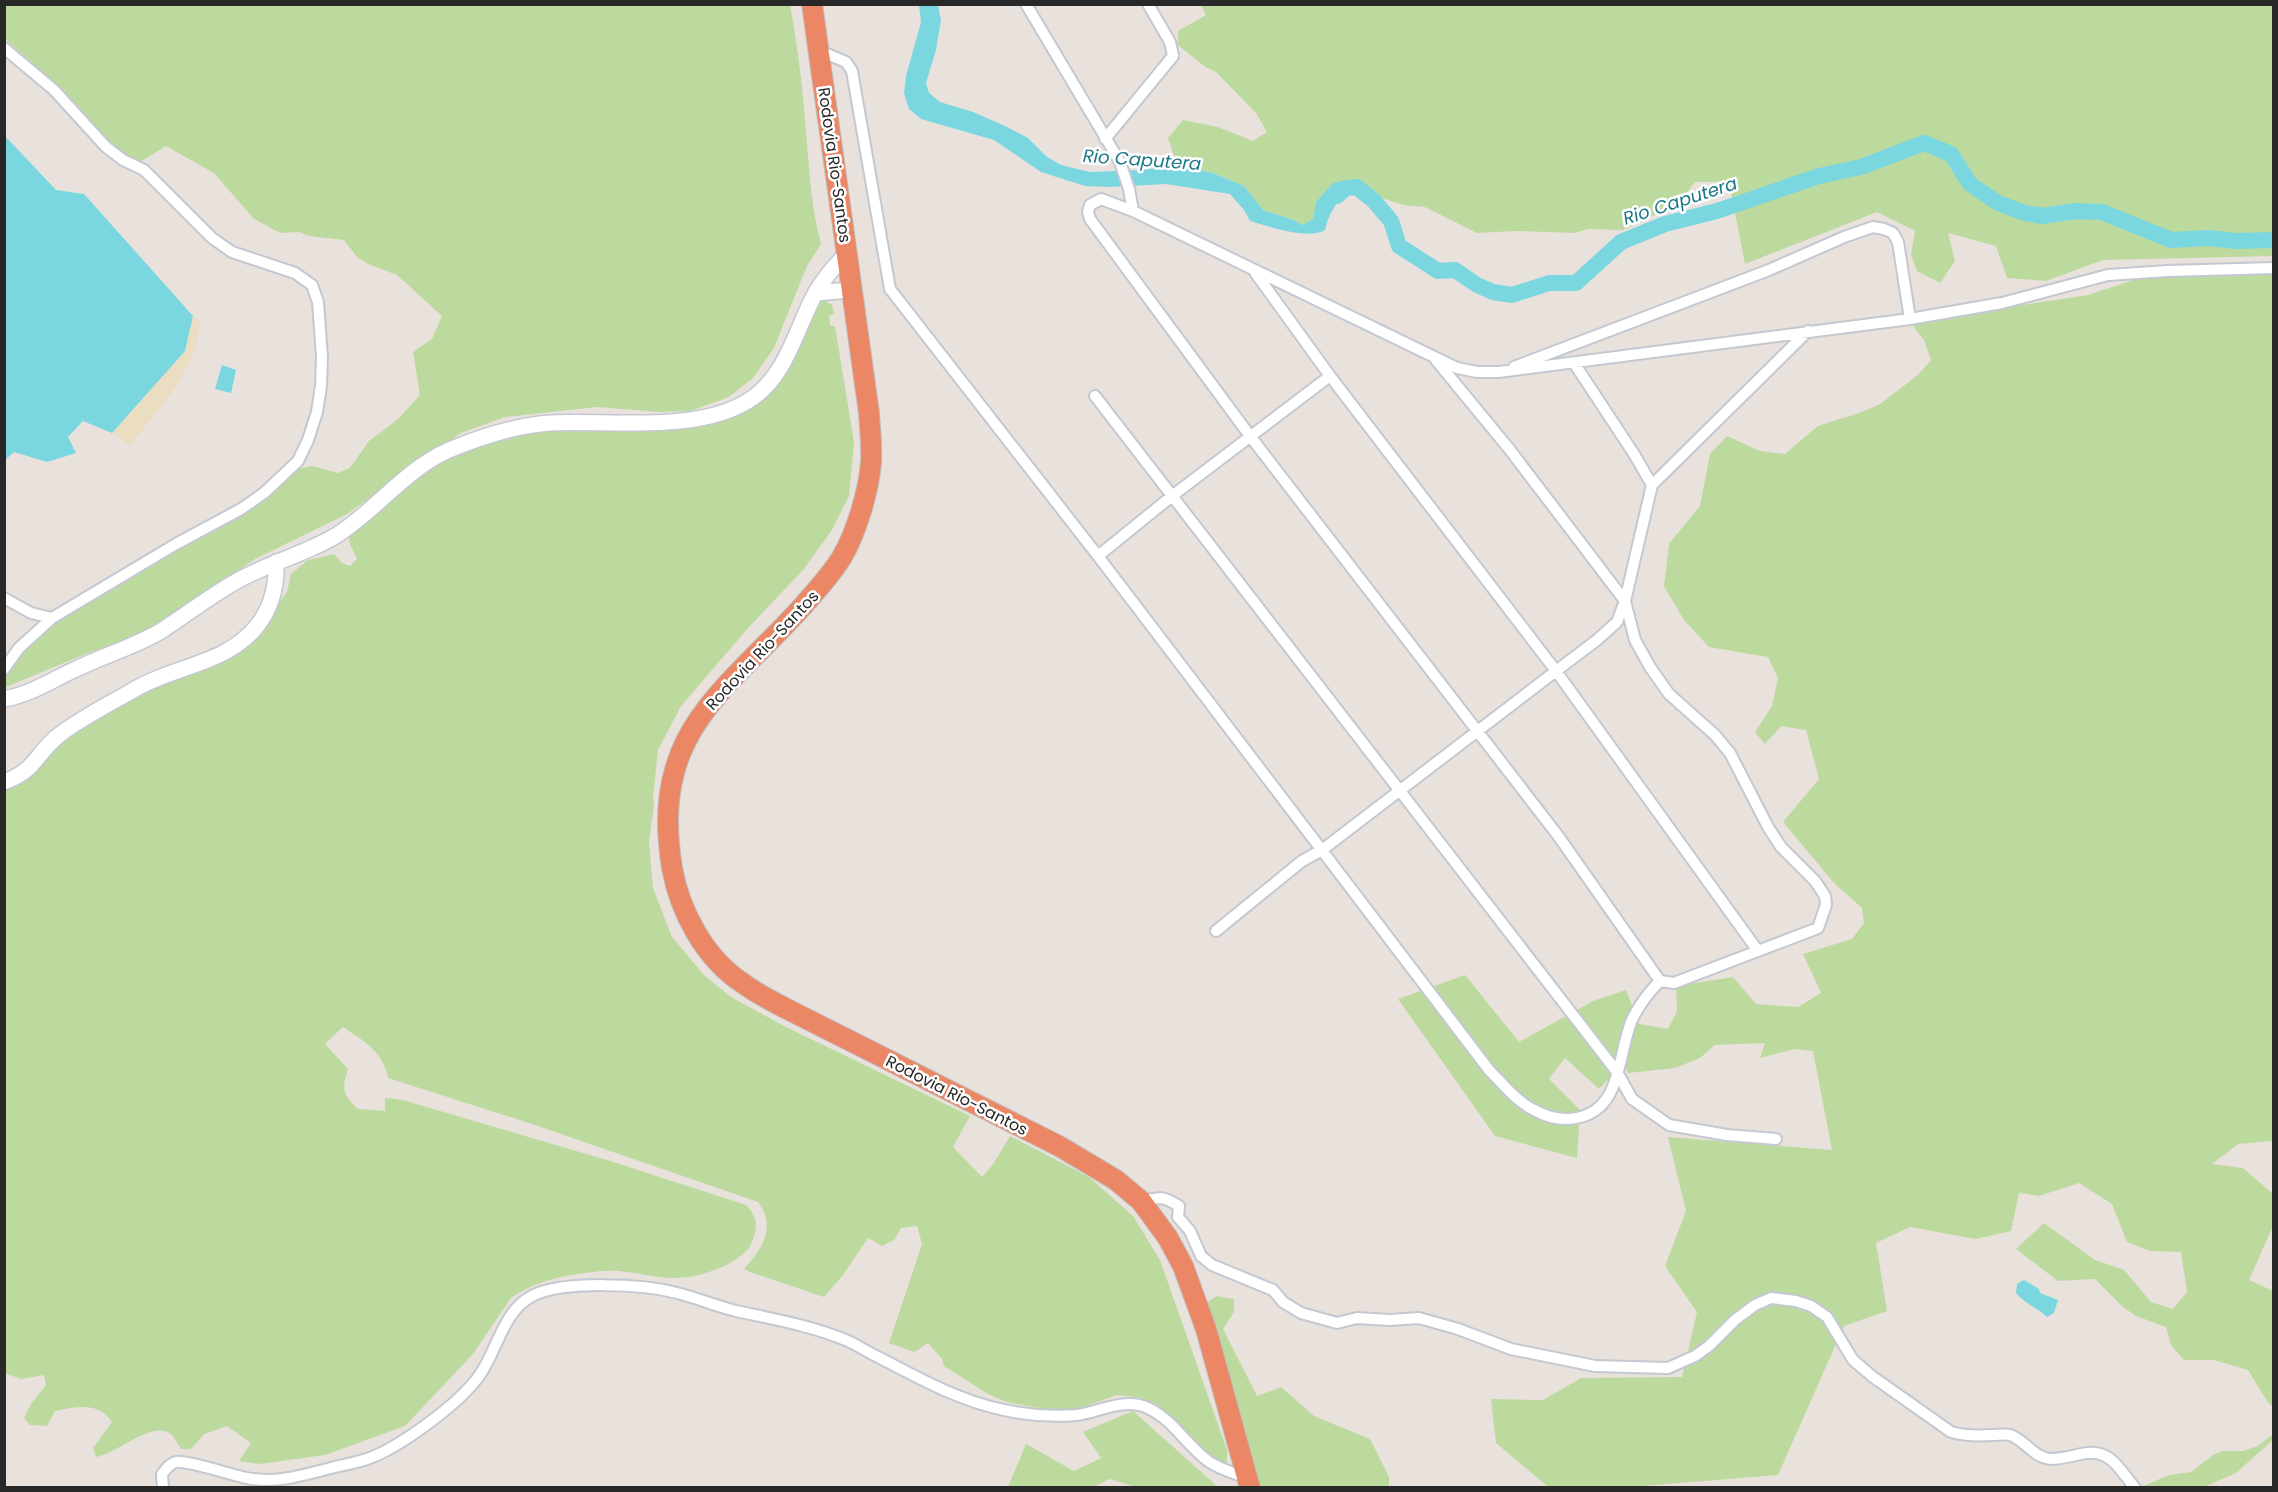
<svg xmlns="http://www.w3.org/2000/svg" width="2278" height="1492" font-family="Poppins,sans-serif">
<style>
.green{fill:#bdda9e}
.sand{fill:#ebddc2}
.water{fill:#7ad7e0}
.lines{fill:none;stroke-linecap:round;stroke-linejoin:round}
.river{stroke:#7ad7e0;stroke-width:16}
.street-casing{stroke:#c3c8d1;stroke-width:14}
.secondary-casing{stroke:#c3c8d1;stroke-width:18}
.highway-casing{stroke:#bebebe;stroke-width:22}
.street{stroke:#fff;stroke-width:10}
.secondary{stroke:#fff;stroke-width:15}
.highway{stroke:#eb8764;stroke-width:20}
.labels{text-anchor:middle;stroke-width:5;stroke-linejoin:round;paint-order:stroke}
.street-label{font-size:16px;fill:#282828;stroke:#fff}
.water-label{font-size:18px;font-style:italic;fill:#1c7789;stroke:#fff}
</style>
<rect width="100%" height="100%" fill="#e9e1dc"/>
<path class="green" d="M5,5H790C797,43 802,81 805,120C809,162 810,203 821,244L807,266L774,348L753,378L729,397L690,411L659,412L597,407L505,417L461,433L347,514L255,559L146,633L88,653L6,687L4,675L7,669L25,644L84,600L265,498L298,469L312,466L338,473L350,468L369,441L398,419L420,395L413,352L432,339L442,316L397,275L368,264L357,257L344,240L309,236L299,232L280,233L254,219L214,173L166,146L138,163L110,148L61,88L5,39Z
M1201,5H2273V256L2103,260L2046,281L2007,278L1996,246L1948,233L1955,261L1940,283L1917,271L1911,255L1915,231L1877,212L1745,264L1729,182H1695L1679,203L1623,230L1588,229L1574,233L1515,231L1477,233L1425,207L1404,205L1375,196L1353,180L1316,202L1313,219L1302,225L1294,220L1263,210L1244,186L1213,173L1177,165L1168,138L1183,120L1218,127L1253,141L1267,132L1256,113L1216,72L1204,66L1178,45V31L1206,15Z
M2273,271V1141L2238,1144L2212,1164L2243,1168L2273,1194V1226L2249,1280L2273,1291V1407L2267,1401L2248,1370L2214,1360H2184L2171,1345L2166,1327L2136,1316L2123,1307L2095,1279L2058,1281L2016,1249L2044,1223L2095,1260L2124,1270L2151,1302L2173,1309L2187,1292L2181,1252L2150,1251L2127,1242L2112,1204L2079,1183L2039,1196L2019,1193L2011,1231L1976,1239L1910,1227L1876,1243L1887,1311L1844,1326L1778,1475L1630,1487L1547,1486L1496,1443L1491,1399L1543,1400L1581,1378L1682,1377L1697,1312L1665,1266L1686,1211L1668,1137L1832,1150L1813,1051L1794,1049L1760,1058L1765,1043L1715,1045L1700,1058L1675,1068L1628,1073L1624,1062L1599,1089L1565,1058L1549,1079L1580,1110L1577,1158L1495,1136L1398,999L1465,975L1519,1042L1593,1001L1626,990L1639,1024L1668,1029L1677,1011L1676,986L1733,977L1756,1004L1798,1007L1821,993L1803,954L1852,939L1864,923L1862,908L1835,884L1783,822L1819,779L1806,730L1781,726L1765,744L1755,732L1772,706L1778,678L1768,657L1709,647L1684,620L1664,586L1669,544L1700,506L1710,454L1727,436L1760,451L1785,454L1818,426L1862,412L1880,404L1918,375L1931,360L1924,340L1910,322L2088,295L2155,273Z
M818,297L832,305L834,314L829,316L830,326H835L854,442L849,496L832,530L803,570L749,627L681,706L658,750L653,797L654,805L649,842L653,888L672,937L704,975L731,997L786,1027L970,1116L953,1147L982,1177L994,1163L1010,1136L1089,1177L1133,1216L1160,1260L1227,1450V1463L1218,1464L1142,1398L1117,1395L1077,1409H1044L1006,1402L988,1394L944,1366L942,1359L928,1343L914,1352L889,1343L922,1244L917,1226L901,1228L894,1240L882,1246L868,1238L843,1275L824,1297L750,1272L744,1269C762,1249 777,1226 758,1202L532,1124L388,1078C384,1053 363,1040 343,1027L325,1044L348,1069C341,1090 343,1094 358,1109L385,1111V1098L403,1100L607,1160L746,1205C758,1218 758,1226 752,1242C743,1264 699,1278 676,1278C652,1278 627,1269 603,1271C572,1274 537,1279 511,1298L473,1354L405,1426L325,1455L260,1464L239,1461L251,1443L227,1426L204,1434L191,1449H181C178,1445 176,1440 173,1436C155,1417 118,1454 96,1457L93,1448L112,1422C99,1401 75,1407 55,1411L47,1426L30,1425L24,1418L31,1404L46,1385L44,1375L21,1379L4,1373V784L61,736L164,677L205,666L275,608L287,592L291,574L308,560L334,554L342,563L350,566L357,559L350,544L349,535L410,479L467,447L529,428L661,425L767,396Z
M1217,1296L1234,1299V1312L1223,1329L1257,1396L1281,1387L1314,1416L1370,1439L1389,1477V1487H1255L1204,1316L1209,1301Z
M1133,1411L1218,1487H1135L1110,1479L1093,1487H1008L1026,1444L1074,1471L1101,1458L1083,1432Z
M2273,1434V1440L2236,1473L2204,1487L2139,1488L2169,1475L2191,1472L2213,1455L2223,1451H2243L2258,1446Z"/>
<path class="sand" d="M193,316L200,321C198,370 158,409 130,446L112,433L185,351Z"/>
<path class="water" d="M919,5H938L941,20L936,50L926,83L929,93L940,102L973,112L1007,127L1028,138L1047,157L1061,165L1090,172L1142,170L1177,165L1213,173L1244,186L1263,210L1294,220L1302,225L1313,219L1316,202L1333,183L1353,179L1357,187C1340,195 1329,211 1325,230C1307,240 1270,227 1250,221L1244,210L1230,194L1166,184L1111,187L1085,186L1041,172L994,140L921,119L909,109L904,93L906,76L921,22Z
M4,135L56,190L84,194L193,316L185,351L112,433L83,421L68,437L76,453L47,462L14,452L5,460Z
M222,365L236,370L231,393L215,389Z
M2024,1280L2039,1289L2040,1293L2058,1300L2054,1313L2047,1317C2037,1307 2025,1304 2016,1293L2017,1284Z"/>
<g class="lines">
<path class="river" d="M1337,196L1346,188L1357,187L1374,201L1391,221L1399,246L1438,271L1455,270L1477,285L1493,292L1512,295L1549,283H1576L1621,242L1665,224L1717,211L1819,176L1861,167L1924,143L1951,154L1970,184L1998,203L2025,213L2042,216L2076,211L2102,212L2171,240L2209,238L2234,241L2274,240"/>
<defs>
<path id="street" d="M1026,4L1120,162L1129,189L1133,211L1457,368L1477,372H1499L1910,319L2002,303L2108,275L2168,271L2274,268
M4,48L54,90L106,147L123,160L144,170L212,238L232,252L295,273L312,285L318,302L322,357L321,386L317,412L308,440L298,461L264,493L241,509L176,544L52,618L19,648L4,669
M820,51L846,62L852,71L890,289L1098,556L1489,1070C1503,1084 1516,1101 1534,1110C1563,1126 1598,1121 1612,1089C1621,1068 1623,1044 1631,1022C1638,1006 1648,993 1660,981
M1105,139L1173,56L1170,42L1148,4
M1133,211L1101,199L1090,205L1088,212L1090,219L1250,436L1559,837L1660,981L1674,983L1818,928L1826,905L1825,896L1815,881L1781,847L1768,827L1730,753L1715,735L1669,694L1650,667L1635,640L1625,601L1652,485
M1254,271L1330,376L1556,671L1597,640L1617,622L1625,601L1510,450L1436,360
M1574,363L1634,454L1652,485L1808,331
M1514,367L1769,270L1844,237L1873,227L1884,229L1893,233L1898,242L1910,319
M1095,396L1617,1072L1632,1099L1669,1125L1727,1135L1776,1139
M1098,556L1172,496L1330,376
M4,598L31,613L52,618
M1216,931L1302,861L1322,850L1556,671L1758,951
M1141,1201C1160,1197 1163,1196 1179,1206L1178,1217L1190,1231L1201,1256L1212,1265L1273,1290L1283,1302L1301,1313L1337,1323L1357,1318L1390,1320L1419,1318L1458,1329L1511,1349L1595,1366L1668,1368L1695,1356L1709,1346L1735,1320L1755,1305L1771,1298L1796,1301L1811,1306L1827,1317L1853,1360L1873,1377L1951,1432C1965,1436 1978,1436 1992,1435C1998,1435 2005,1434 2010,1435C2025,1440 2033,1457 2050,1459C2061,1459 2071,1456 2081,1454C2110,1447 2119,1469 2135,1488
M163,1488L162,1474C167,1468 169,1464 176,1462C186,1460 232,1475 247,1478C276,1484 303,1475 331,1468C343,1465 355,1463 367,1459C399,1448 459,1404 479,1376C497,1351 503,1311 532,1296C563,1280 644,1284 677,1293C697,1298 716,1306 736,1311C773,1319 813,1326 848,1341C859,1346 869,1353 880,1358C920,1379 960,1401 1004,1410C1027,1415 1053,1417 1077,1415C1098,1412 1122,1399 1143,1406C1171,1416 1185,1444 1208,1461C1219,1469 1234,1473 1247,1478"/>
<path id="secondary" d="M816,293L851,290
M4,699C29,695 52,680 74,670C102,656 134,647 161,631C186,615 210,596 237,581C268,563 306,554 337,535C376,510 406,469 449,450C480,437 517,425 551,423C610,420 697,433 748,401C787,377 795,330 816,292C825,277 835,265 848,253
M4,782C37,770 35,754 59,735C83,717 111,703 137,688C176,666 228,663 257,626C272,607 277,585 276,562"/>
<path id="highway" d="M812,4L869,413C870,429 872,446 871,462C869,491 856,533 842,557C831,575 816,591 802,607C722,695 650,732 672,868C680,912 705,959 744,984C756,993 770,1000 783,1007L1059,1146L1116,1180L1141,1201L1168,1238L1183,1266L1206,1329L1250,1488"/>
</defs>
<use href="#street" class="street-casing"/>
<use href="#secondary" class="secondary-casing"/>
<use href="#highway" class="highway-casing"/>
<use href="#street" class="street"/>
<use href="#secondary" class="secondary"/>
<use href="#highway" class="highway"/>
</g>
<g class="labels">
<g class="street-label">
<text transform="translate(835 165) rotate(82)" y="6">Rodovia Rio-Santos</text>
<text transform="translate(762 650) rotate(-47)" y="6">Rodovia Rio-Santos</text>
<text transform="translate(957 1095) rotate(27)" y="6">Rodovia Rio-Santos</text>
</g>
<g class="water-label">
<text transform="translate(1142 160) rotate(4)" y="6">Rio Caputera</text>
<text transform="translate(1680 201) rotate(-18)" y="6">Rio Caputera</text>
</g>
</g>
<rect width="2278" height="1492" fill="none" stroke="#282828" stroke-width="12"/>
</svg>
